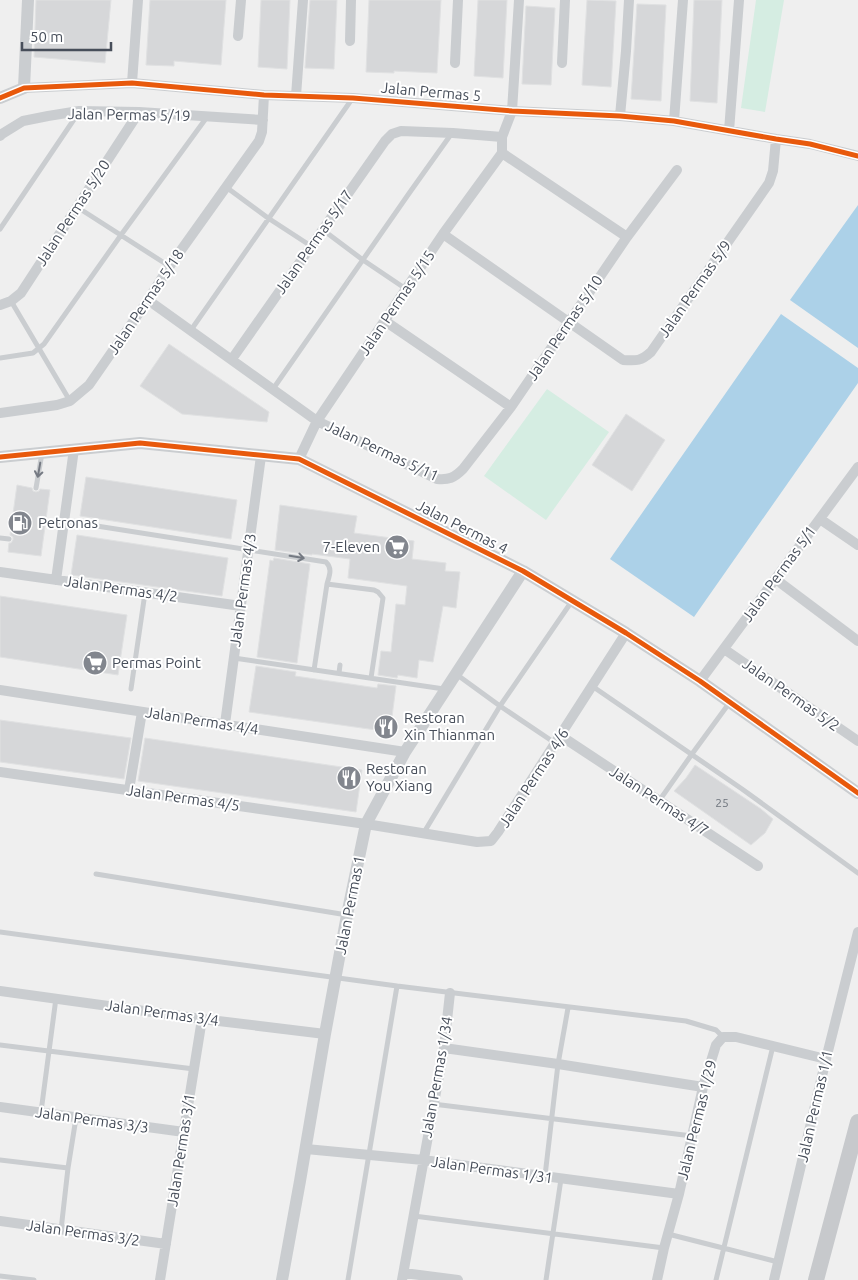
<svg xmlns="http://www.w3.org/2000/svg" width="858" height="1280" font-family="Ubuntu,sans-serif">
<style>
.green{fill:#d5ede2}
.water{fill:#acd1e8}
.building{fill:#d6d7d9;stroke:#e0e1e2}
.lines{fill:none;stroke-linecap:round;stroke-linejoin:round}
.service{stroke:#cacdd0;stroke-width:5}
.minor{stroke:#cacdd0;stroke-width:10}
.tertiary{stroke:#cacdd0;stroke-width:12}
.primary{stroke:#c7c9cc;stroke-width:16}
.cycleway-casing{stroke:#fff;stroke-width:8}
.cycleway{stroke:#e8590c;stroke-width:5}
.oneway{stroke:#757a83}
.labels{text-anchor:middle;stroke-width:4;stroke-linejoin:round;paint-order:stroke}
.number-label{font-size:12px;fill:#6c727b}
.street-label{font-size:15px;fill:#474e5a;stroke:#fff}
.poi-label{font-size:15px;fill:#474e5a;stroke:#fff;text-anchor:start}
</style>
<rect width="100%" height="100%" fill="#efefef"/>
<path class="green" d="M756,0H784L765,112L741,108Z
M547,389L609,432L546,520L484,476Z"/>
<path class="water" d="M858,205V348L790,300Z
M781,314L858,368V383L694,617L610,559Z"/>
<path class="building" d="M36,0H111L105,63L34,57Z
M150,0H226L221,65L174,61V66L146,65Z
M261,0H290L287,69L258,67Z
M310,0H337L334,69L305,68Z
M369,0H441L437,73L394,71V73L366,72Z
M478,0H507L503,78L474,76Z
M587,0L616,1L611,87L582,85Z
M694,0H722L717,103L690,101Z
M637,4L666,5L661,101L631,99Z
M526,6L555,8L551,85L522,84Z
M169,344L269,412L267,422L182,414L140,386Z
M626,414L665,440L632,491L592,465Z
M86,477L237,500L231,539L80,516Z
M17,485L32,488L33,491L36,492L39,491L40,489L50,490L41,556L8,552L9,543H11L13,540V537L10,535Z
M280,505L357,516L354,533L414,541L412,559L446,563L445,571L460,572L456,608L443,606L433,662L419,660L417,678L398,675L397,678L378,675L381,651L391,652L396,604L405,605L407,586L348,578L350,559L312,554V555L275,550Z
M77,535L228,558L222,596L71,575Z
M274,558L310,564L297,663L257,657L270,560L273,561Z
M0,596L127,615L118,675L0,657Z
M256,666L296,672L295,676L377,688L378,684L396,686L390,732L249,712Z
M0,720L131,738L124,779L0,762Z
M145,738L362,770L356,812L138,781Z
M695,765L761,809L773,819L765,833L751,845L674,791L686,778Z"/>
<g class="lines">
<path class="service" d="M226,187L268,218L311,246
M77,207L169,266
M0,229L79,112
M323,230L363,260L406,289
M11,301L70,401
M191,330L352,99
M0,358L33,353L44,344L121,235L207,117
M273,389L410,192L452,133
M36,488L42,453
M65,521L326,562C333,569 329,576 327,584L314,670
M0,538L9,539
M327,584L374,590L378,592L383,598L371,678
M234,658L444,689
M339,673L340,665
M456,674L500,706L555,743
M592,686L742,789L858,873
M131,689L145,593
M659,801L692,754L730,702
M423,834L500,706L572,601
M96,874L347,915
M0,932L397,986L686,1021L716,1030L723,1037
M0,1045L194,1069
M433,1104L692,1136
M41,1112L56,998
M0,1160L68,1168
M545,1176L558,1064L568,1008
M414,1216L664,1248
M61,1230L68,1168L76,1118
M668,1234L778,1262
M0,1276L34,1280
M348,1280L397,986
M546,1280L561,1179
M716,1280L773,1046"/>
<path class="minor" d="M238,36L241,0
M350,41L351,0
M455,63L458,0
M562,63L565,0
M132,83L138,0
M24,88L132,83L264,95L353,98L512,111L620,116L674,121L776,139L810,144L858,156
M296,96L303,0
M620,116L626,51L629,0
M674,121L683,0
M729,131L739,0
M0,136L2,134L23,121L48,116L79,111L139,112L263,120
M502,153V137L512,111L519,0
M502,153L627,237
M443,234L623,360C637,361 641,361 651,352L769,183L773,171L776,139
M148,300L317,421L437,479C449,480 454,478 463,469L511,407L627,237L677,170
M0,305L11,301L21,293L139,112
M385,321L511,407
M232,359L385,141L392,134L401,131L453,133L502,137
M0,413L57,405L70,401L89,385L148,300L169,267L259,141L262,132L264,95
M299,459L317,421L443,234L502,153
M820,519L858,545
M0,572L241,606
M776,578L782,584L858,641
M56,580L74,449
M724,649L858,741
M700,681L858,467
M0,690L405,752
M225,724L261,456
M561,736L758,866
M0,772L366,824L477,842L491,841L498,832L626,633
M129,790L142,712
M0,991L202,1019L325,1034
M444,1048L558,1064L703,1087
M0,1107L184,1132
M306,1149L423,1160L679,1194
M0,1221L166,1244
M404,1273L458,1280
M160,1280L202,1019
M402,1280L444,1048L450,993
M657,1280L664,1248L679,1194L703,1087L716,1045L723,1037H736L826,1059
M774,1280L826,1059L858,932"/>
<path class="tertiary" d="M0,98L24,88L28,0
M0,457L140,443L299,459L523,571L626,633L700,681L858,793
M282,1280L300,1181L325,1034L347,915L366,824L405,752L523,571"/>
<path class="primary" d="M816,1280L858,1122"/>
<defs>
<path id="cycleway" d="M0,98L24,88L132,83L264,95L353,98L512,111L620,116L674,121L776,139L810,144L858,156
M0,457L140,443L299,459L523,571L626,633L700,681L858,793"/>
</defs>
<use href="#cycleway" class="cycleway-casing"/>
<use href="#cycleway" class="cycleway"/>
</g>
<defs><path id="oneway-shaft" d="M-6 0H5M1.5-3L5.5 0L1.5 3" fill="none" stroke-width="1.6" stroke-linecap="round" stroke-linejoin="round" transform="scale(1.25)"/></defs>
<g class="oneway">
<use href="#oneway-shaft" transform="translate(39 470) rotate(100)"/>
<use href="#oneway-shaft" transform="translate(297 557) rotate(9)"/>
</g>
<defs>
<symbol id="fuel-disc" viewBox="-11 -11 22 22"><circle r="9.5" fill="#82868e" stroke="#fff"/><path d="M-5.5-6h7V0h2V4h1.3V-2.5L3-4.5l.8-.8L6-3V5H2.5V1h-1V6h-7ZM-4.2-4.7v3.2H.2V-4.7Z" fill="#fff"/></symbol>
<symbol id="supermarket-disc" viewBox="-11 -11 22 22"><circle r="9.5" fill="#82868e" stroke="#fff"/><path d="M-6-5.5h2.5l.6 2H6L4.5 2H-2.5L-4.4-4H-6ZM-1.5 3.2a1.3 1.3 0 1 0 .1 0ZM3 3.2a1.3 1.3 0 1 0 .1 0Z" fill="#fff"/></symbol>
<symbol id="restaurant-disc" viewBox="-11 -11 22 22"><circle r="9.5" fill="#82868e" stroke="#fff"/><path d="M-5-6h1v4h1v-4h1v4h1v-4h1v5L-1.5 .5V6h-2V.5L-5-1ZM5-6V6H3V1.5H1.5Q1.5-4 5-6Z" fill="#fff"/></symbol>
</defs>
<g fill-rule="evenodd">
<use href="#fuel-disc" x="6" y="509" width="28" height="28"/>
<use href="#supermarket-disc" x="383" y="533" width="28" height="28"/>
<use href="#supermarket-disc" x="81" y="649" width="28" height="28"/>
<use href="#restaurant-disc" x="372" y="713" width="28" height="28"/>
<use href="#restaurant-disc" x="335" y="764" width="28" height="28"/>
</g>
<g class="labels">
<g class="number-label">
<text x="722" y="807">25</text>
</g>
<g class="street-label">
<text transform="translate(431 92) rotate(5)" y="5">Jalan Permas 5</text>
<text transform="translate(129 115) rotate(1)" y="5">Jalan Permas 5/19</text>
<text transform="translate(73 213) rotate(-57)" y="5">Jalan Permas 5/20</text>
<text transform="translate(314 242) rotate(-55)" y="5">Jalan Permas 5/17</text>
<text transform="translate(695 289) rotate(-55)" y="5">Jalan Permas 5/9</text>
<text transform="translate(146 302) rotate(-56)" y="5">Jalan Permas 5/18</text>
<text transform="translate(397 303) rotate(-56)" y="5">Jalan Permas 5/15</text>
<text transform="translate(565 328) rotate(-56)" y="5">Jalan Permas 5/10</text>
<text transform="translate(382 451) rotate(25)" y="5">Jalan Permas 5/11</text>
<text transform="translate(462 527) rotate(27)" y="5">Jalan Permas 4</text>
<text transform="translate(779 574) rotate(-54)" y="5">Jalan Permas 5/1</text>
<text transform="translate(121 589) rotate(8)" y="5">Jalan Permas 4/2</text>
<text transform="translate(243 590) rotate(-82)" y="5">Jalan Permas 4/3</text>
<text transform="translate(791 695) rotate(35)" y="5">Jalan Permas 5/2</text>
<text transform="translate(202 721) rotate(9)" y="5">Jalan Permas 4/4</text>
<text transform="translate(534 778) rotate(-57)" y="5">Jalan Permas 4/6</text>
<text transform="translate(183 798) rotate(8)" y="5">Jalan Permas 4/5</text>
<text transform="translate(659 801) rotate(33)" y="5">Jalan Permas 4/7</text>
<text transform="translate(350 905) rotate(-79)" y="5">Jalan Permas 1</text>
<text transform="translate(162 1013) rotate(8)" y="5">Jalan Permas 3/4</text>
<text transform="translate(437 1077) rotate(-80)" y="5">Jalan Permas 1/34</text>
<text transform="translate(815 1106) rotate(-77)" y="5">Jalan Permas 1/1</text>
<text transform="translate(92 1120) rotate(8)" y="5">Jalan Permas 3/3</text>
<text transform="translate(697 1120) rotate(-76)" y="5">Jalan Permas 1/29</text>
<text transform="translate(181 1150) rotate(-81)" y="5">Jalan Permas 3/1</text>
<text transform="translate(492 1170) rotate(8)" y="5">Jalan Permas 1/31</text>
<text transform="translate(83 1233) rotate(8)" y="5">Jalan Permas 3/2</text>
</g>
<g class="poi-label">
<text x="38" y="528">Petronas</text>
<text x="380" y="552" text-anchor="end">7-Eleven</text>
<text x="112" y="668">Permas Point</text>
<text x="404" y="723">Restoran<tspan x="404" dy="17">Xin Thianman</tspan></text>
<text x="366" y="774">Restoran<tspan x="366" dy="17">You Xiang</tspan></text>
</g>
</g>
<path d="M22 42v8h89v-8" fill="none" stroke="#474e5a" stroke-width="2.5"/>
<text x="30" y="42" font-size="15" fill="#474e5a" stroke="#ffffff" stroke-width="4" paint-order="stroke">50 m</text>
</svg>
